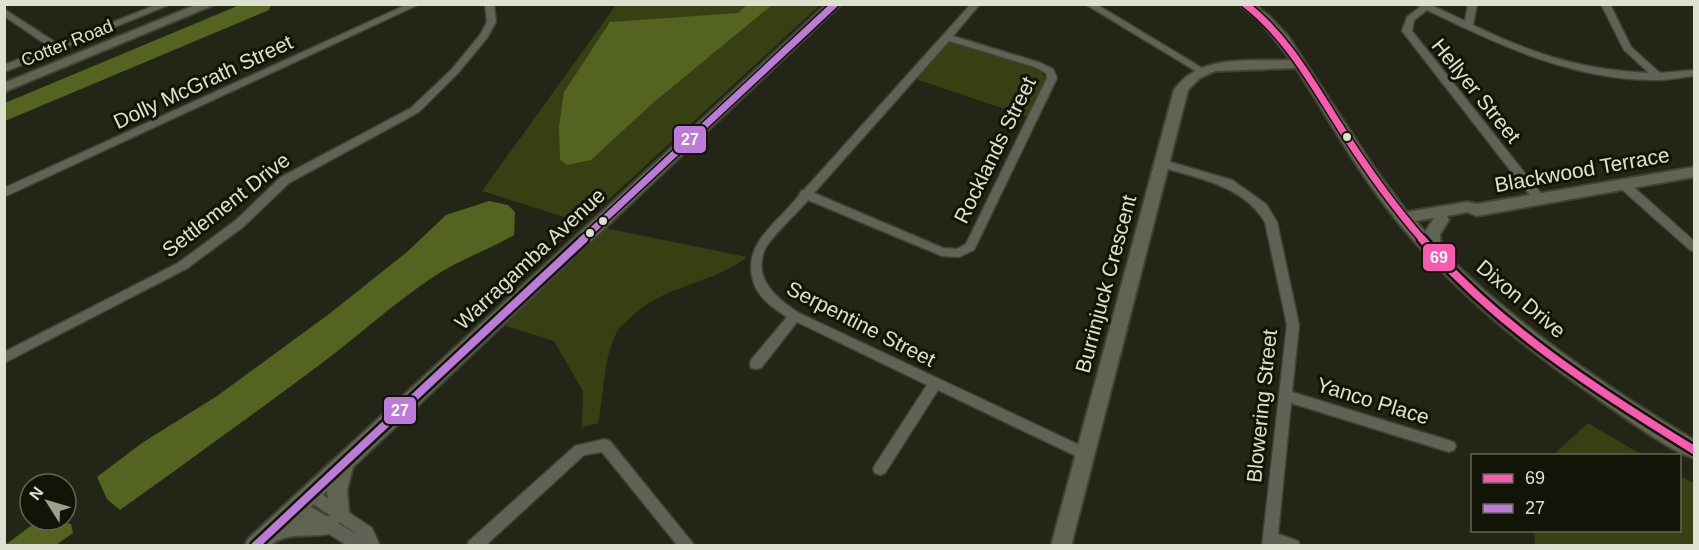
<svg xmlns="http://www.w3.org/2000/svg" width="1699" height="550" font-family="Helvetica,sans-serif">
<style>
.green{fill:#374012}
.forest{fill:#556320}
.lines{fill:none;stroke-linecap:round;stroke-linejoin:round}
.street-casing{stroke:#404235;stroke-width:3}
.secondary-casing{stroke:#404235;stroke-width:4}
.street{fill:#5f6255;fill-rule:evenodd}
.secondary{fill:#606453;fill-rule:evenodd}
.bus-1-far1-casing{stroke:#111407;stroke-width:10}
.bus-1-casing{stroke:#111407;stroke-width:13}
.bus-2-far1-casing{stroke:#111407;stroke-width:10}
.bus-2-casing{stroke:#111407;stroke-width:13}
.bus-1-far1{stroke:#f75aaf;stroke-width:7}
.bus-1{stroke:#f75aaf;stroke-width:8}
.bus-2-far1{stroke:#bd7bd9;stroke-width:7}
.bus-2{stroke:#bd7bd9;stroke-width:8}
.bus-dot{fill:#dde2d0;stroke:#111407;stroke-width:2}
.labels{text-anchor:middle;stroke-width:6;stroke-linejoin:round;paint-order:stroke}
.far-street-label{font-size:18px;fill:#dde2d0;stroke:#111407}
.street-label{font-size:21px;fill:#dde2d0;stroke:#111407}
.line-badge{stroke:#111407;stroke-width:2}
.badge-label{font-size:16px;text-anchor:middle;font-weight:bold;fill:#fff}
</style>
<rect width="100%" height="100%" fill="#232616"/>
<path class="green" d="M616,5H820L583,223L482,191Z
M953,41L1040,70L1047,79L1028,117L916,79L947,43Z
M600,227L747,257C711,285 661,285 629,319C625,323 619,327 617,332C602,360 605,393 598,423L582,427L583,391L554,341L499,324Z
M1588,423L1642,455L1552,456Z
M1680,476L1694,483V545H1535L1534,531L1680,530Z"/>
<path class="forest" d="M242,4L271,5L269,10L5,121V103Z
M748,4L772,5L654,102L591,160L567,165L560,160L559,126L564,92L610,22L738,13Z
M489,201L508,205L515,212L514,235C486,251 456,261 430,279C392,305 359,335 322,363C255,413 188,461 120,510L107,499L97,477L142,443L217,396L329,314L407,252L446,215Z
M39,520H56L71,524L73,533L56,545H5Z"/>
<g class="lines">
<defs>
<path id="street" d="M158,4H171L4,72V65L50,47L4,16V9L58,44Z
M408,4H420L4,197V188Z
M485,4H494L496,22L487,38L458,73L419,112L289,183L243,227L186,269L4,363V352L178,263L235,221L281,177L411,108L452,69L480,35L487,22Z
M971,4H980L953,36L1041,63L1053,69L1057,78L974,250L959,257L942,256L808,200C799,211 770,238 765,249C752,279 777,299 799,313L1090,450L1092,454L1090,458L1085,460L1080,458L938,390L885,473L880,475L875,473L873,469L875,465L927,385L797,322L761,368L756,369L751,368L750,364L751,360L787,317C771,307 755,295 752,276C746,245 772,226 790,206C794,201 799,197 801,191L804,190ZM949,41L1035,67L1046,73L1047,78L966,244L957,249L943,248L814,193Z
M1085,4H1096L1207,71L1205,73H1199Z
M1417,4H1429L1465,21L1468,4H1477L1473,25C1533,54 1581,70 1649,73L1624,50L1601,4H1610L1631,47L1660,73L1694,70V76C1683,77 1669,80 1658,80C1575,81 1501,46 1427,10L1414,20L1412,31L1543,196L1545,199L1543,202H1535L1402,31L1407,17L1420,7Z
M1160,159L1232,180L1266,204L1277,222L1299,325L1292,392L1454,442L1456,446L1454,450L1449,452L1291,403L1278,534L1298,541L1300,546H1262L1287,325L1265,222C1243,185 1195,177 1156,166L1155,163Z
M1623,180L1627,181L1694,241V251L1690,250L1619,187L1618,184Z
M605,439L610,441L695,546H678L602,452L584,455L485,546H467L469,541L575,446Z
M311,487L372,528L380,546H348L293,511L291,506L293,501L298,499L358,535L306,499L304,494L306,489Z"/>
<path id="secondary" d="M198,4H216L4,92V83Z
M827,4H841L353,467L347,490L349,514L346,521L338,523L336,532C315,540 288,529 270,546H245L248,539ZM327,491L330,516L300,517Z
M1239,4H1254L1269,16L1288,36L1375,169L1407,212L1467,202L1477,204L1694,167V177L1477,216L1467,212L1447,216L1449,220L1440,234L1441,250C1517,325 1603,385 1694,440V458C1671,452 1623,416 1601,401C1526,349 1454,292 1397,221C1358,173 1329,119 1296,68L1215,71L1200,78L1188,90L1071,546H1051L1174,90C1200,53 1251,62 1291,60L1261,22ZM1434,218L1425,232L1416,221Z"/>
</defs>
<use href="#street" class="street-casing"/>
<use href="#secondary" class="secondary-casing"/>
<use href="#street" class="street"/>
<use href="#secondary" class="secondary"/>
<defs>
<path id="bus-1-far1" d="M1245,4C1288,37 1313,85 1342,130C1367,169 1393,206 1423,240"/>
<path id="bus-1" d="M1422,239C1497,326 1596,390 1694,450"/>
<path id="bus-2-far1" d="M582,240L835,4"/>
<path id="bus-2" d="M255,546L584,239"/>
</defs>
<use href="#bus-1-far1" class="bus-1-far1-casing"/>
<use href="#bus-1" class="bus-1-casing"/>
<use href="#bus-2-far1" class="bus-2-far1-casing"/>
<use href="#bus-2" class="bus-2-casing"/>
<use href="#bus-1-far1" class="bus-1-far1"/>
<use href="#bus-1" class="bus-1"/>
<use href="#bus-2-far1" class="bus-2-far1"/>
<use href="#bus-2" class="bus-2"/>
</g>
<g class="bus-dot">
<circle cx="1347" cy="137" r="5"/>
<circle cx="603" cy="221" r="5"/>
<circle cx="590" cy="233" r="5"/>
</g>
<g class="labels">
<g class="far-street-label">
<text transform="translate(67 43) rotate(-22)" y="6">Cotter Road</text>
</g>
<g class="street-label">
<text transform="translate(203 82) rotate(-25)" y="7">Dolly McGrath Street</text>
<text transform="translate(1476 91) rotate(51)" y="7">Hellyer Street</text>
<text transform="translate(995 150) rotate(-64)" y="7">Rocklands Street</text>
<text transform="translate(1582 170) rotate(-10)" y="7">Blackwood Terrace</text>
<text transform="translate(226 205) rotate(-38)" y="7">Settlement Drive</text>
<text transform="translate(530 259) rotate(-43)" y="7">Warragamba Avenue</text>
<text transform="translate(1106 284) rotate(-75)" y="7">Burrinjuck Crescent</text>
<text transform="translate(1521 299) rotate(40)" y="7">Dixon Drive</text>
<text transform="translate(861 324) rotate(27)" y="7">Serpentine Street</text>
<text transform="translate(1373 401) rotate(17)" y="7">Yanco Place</text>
<text transform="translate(1262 406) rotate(-84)" y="7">Blowering Street</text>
</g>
</g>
<g class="line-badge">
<rect x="673" y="125" width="34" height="29" rx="6" fill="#bd7bd9"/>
<rect x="1422" y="243" width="34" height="29" rx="6" fill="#f75aaf"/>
<rect x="383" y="396" width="34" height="29" rx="6" fill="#bd7bd9"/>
</g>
<g class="badge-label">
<text x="690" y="145">27</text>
<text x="1439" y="263">69</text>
<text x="400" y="416">27</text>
</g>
<rect width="1699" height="550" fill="none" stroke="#dde2d0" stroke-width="12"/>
<rect x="1471" y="454" width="210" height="78" fill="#111407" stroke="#636657" stroke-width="1.5"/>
<rect x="1483" y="474" width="30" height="9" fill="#f75aaf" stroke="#636657" stroke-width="1.5"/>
<text x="1525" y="484" font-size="18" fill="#dde2d0">69</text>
<rect x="1483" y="504" width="30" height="9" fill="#bd7bd9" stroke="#636657" stroke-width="1.5"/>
<text x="1525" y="514" font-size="18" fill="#dde2d0">27</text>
<g transform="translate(48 502) rotate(307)"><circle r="28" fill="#111407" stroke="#636657" stroke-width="1.5"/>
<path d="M0-4.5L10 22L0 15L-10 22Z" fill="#9ca08f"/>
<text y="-9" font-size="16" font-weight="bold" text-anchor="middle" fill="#dde2d0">N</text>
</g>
</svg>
